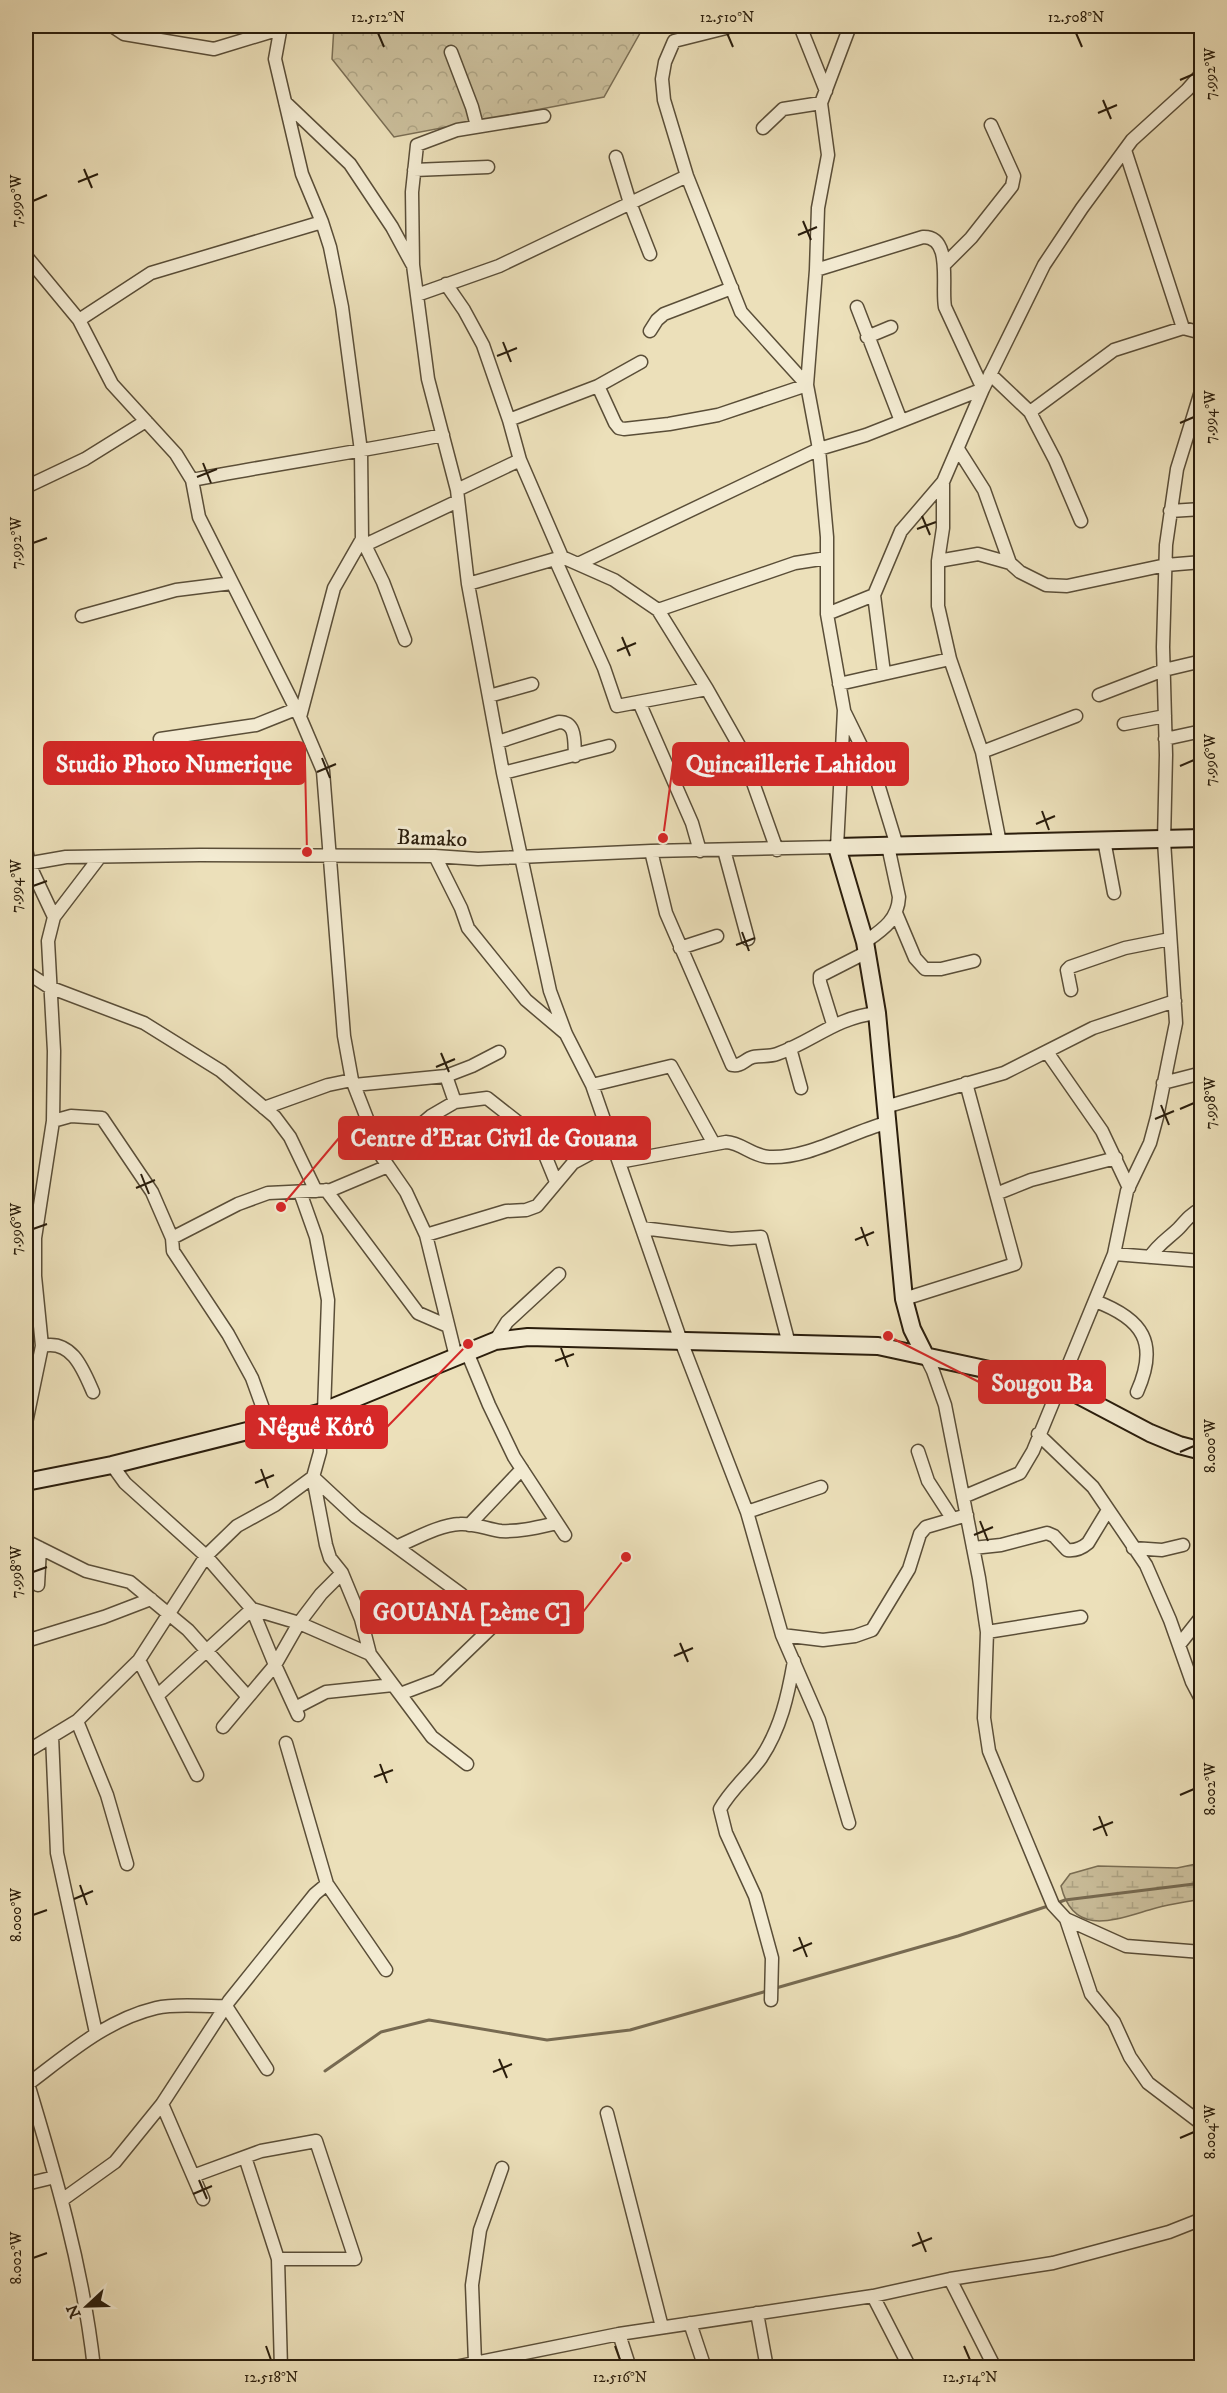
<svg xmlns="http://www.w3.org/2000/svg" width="1227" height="2393" font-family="'IM FELL DW Pica',serif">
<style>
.forest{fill:url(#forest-crowns);stroke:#7a6e54;stroke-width:1.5}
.wetland{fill:url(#wetland-marsh);stroke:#7a6e54;stroke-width:1.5}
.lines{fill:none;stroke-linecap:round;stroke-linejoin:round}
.stream{stroke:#776a51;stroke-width:3}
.street-casing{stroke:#5a4e38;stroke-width:15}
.secondary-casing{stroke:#2a1d0c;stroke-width:20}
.street{stroke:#f3ebd2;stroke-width:12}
.secondary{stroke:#f3ebd2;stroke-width:16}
.ticks{fill:none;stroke:#2a1d0c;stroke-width:2}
.labels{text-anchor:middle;stroke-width:6;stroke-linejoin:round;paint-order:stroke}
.street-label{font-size:22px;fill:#2a1d0c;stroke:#f3ebd2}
.leader{fill:none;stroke:#d62828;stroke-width:2}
.callout-dot{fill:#d62828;stroke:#f3ebd2;stroke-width:2}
.callout{fill:#d62828;stroke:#d62828;stroke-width:2}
.callout-label{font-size:24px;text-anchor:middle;font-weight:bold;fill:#fff}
.neatline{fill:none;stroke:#2a1d0c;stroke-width:2}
.ticks-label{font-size:15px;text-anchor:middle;fill:#2a1d0c}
</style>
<defs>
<pattern id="forest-crowns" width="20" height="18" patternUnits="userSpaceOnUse" patternTransform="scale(1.5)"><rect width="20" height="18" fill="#cbbf9c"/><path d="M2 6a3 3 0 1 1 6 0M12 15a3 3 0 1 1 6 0" fill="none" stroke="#aea485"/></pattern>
<pattern id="wetland-marsh" width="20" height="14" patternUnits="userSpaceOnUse" patternTransform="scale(1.5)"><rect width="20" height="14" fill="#cbbf9c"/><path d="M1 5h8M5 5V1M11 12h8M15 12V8" fill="none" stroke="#aea485"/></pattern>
</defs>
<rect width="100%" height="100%" fill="#ece0ba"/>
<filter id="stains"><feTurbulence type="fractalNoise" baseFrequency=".00333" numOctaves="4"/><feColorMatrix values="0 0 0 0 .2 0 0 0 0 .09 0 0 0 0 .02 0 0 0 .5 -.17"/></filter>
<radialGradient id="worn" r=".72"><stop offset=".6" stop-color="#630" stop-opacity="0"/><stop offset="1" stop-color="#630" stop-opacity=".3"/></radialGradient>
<path class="forest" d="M334,26H644L604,97L394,137L332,59Z"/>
<path class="wetland" d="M1201,1863V1899C1186,1902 1171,1904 1156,1908C1119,1918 1074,1940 1061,1886L1070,1874L1098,1866L1177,1868Z"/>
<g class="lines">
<path class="stream" d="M1057,1903L1065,1900L1202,1883
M776,1988L958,1936L1051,1905
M325,2071L381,2032L429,2020L547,2040L630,2030L767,1991"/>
<defs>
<path id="street" d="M112,26L124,34L214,49L280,29
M281,26L275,59L302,174L322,222L330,247L342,307L361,451L362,539L383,582L405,640
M800,26L826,91
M726,28L674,41L665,62L662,79L664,100L687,176L741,312L807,385L816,270L818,208L828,155L821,103L850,26
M451,52L472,107L477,126
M285,102L350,164L392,227L412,264
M763,128L783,109L821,103
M1125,150L1183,328
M616,157L630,203L650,254
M414,170L488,167
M26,256L79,320L112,384L176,454L192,480L199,517L300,717L323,771L344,1036L352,1080L382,1157L388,1166L331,1190L268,1193L238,1204L172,1238L173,1251L228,1334L252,1378L269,1425
M945,264L971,238L1012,186L1014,176L991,125
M816,270L923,237C953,236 941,287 945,307L983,389L943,482L901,531L874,595L884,673
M446,284L464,310L483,345L509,420L520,460L562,557
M417,295L499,266L687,176
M857,307L901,421
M79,320L151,273L322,222
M650,331L657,320L664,314L732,288
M867,337L891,327
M990,374L1030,412L1055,460L1081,521
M598,386L641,362
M1030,412L1114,350L1183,328L1202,333
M509,420L598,386L615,423L619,428L624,429L669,424L718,415L807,385L819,449L866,435L983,389L1044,265L1082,208L1132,140L1187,90L1202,73
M958,449L984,490L1010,563L1020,572L1046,585L1067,586L1166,565L1202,562
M192,480C275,464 359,452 443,435
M943,482V528L938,561V606L950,659L982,752L1000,843
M26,487L85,459L146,421
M457,490L520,460
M1170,511L1202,509
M365,545L458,501
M555,559L604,668L617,706L707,689
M938,561L978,554L1010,563
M468,584L457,490L428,379L413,265L412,192L417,145L457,130L544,116
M658,610L795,563L827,558
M827,614L874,595
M82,616L176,590L232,583
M839,684L950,659
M1099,695L1164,670L1202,661
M489,696L532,684
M639,702L692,823L700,851
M845,713L875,774L897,846
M300,717L334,588L362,539
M1124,724L1165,716
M160,739L256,725L296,709
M1165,739L1202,731
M498,742L559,722C577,722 574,742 575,756
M982,752L1076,716
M503,773L609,746
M1104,840L1114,893
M26,849L29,864L54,917L48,941L54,1051L53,1121L35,1238V1276L42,1346L26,1423
M724,850L748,939
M777,850L741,749L707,689L658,610L614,580L562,557L468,584L503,773L550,991L566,1034L592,1085L681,1341L747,1512L782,1635L819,1720L849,1823
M651,851L666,913L732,1065C741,1067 745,1059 753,1057C761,1055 769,1057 777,1054C814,1041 834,1018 877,1013
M435,856L461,908L468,928L526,1000L565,1033
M26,864L66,857L200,855L435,856L478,859L651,851L837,847L844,710L827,614V537L819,449L578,564
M896,913L915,958L925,969H941L974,961
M54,917L99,858
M865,942C882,930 898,920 899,897L888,846
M680,948L717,936
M26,972L49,987L144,1023L221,1071L275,1117L290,1137L316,1191
M1071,990L1067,970L1070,967L1125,948L1170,939
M833,1024L820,982V976L867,952
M790,1048L801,1088
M1047,1052L1102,1131L1129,1188
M446,1076L455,1102
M1163,1083L1202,1073
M354,1085L446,1076L472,1066L499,1052
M592,1085L671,1066L714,1144
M885,1107L1004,1073L1093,1028L1175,1001
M264,1108L328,1085L352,1080
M53,1121L71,1116L102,1118L152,1192L172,1238
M382,1157L431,1116L455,1102L487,1098L538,1138L556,1182
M619,1162L726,1142C742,1143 752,1156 769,1157C808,1159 849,1133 886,1123
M388,1166L406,1192L426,1235L456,1357
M326,1190L418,1313L448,1326
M300,1192L316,1237L328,1300L324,1411
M996,1194L1031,1180L1116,1158
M642,1228L731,1239L761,1237L789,1344
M426,1235L506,1211L526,1210L537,1206L573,1163L612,1142
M1114,1254L1202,1261
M1150,1257C1158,1244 1169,1238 1179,1228C1187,1219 1191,1214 1202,1208
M904,1299L1015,1264L966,1083
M1095,1301C1143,1319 1159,1343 1137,1392
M495,1341L507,1322L559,1274
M42,1346C72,1339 83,1369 93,1392
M467,1352L489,1405L514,1457L565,1535
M925,1355L933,1371L945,1405L979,1578L987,1632L984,1718L989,1751L1053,1905L1066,1919L1126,1946L1202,1952
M319,1413L320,1452L313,1477L326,1545L330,1558L342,1573L361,1619L370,1654L432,1737L467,1764
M1038,1434L1093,1487L1146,1565L1170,1620L1192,1682L1202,1701
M918,1451L928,1481L952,1518
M112,1465L125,1483L206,1556L252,1609L275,1665L298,1715
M313,1477L356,1517L461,1594L493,1626L437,1680L400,1694
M963,1497L1020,1473L1033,1451L1114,1254L1127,1191L1150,1143L1157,1117L1176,1023L1164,841L1166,755L1163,647L1166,545L1177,469L1202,388
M747,1512L821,1487
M469,1525L522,1469
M26,1541L86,1571L130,1582L188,1630L248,1697
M398,1546C417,1538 439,1525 460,1524C474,1523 487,1529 501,1531C520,1532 539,1527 557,1523
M973,1548L1001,1545L1047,1533L1054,1536L1067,1550C1075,1551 1081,1549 1088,1543L1108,1510
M1133,1548L1162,1550L1183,1545
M38,1585L40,1548
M252,1609L299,1623L370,1654
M987,1632L1081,1617
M782,1635L823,1640L855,1636L872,1630L909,1569L920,1534L926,1527L967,1515
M26,1641L104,1617L151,1599
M1179,1645L1202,1616
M139,1660L197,1775
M157,1696L252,1609
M295,1708L326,1692L393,1685
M77,1721L107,1795L127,1864
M223,1727L275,1665L299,1623L321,1594L342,1573
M52,1736L57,1853L96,2033
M286,1743L327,1884L386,1970
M26,1752L77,1721L139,1660L206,1556L237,1526L275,1505L313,1477
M1066,1919L1091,1994L1114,2022L1130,2057L1148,2083L1202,2124
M771,2000L772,1958L755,1896L726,1833L720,1809C731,1789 748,1776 761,1758C781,1728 788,1695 794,1661
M26,2077C55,2173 83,2267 94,2368
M28,2084C68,2054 106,2020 156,2008C177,2003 204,2007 226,2006L267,2069
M162,2104L203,2199
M607,2113L662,2327
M245,2157L278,2259L281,2368
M193,2176L261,2151L316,2141L355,2259H278
M26,2184L55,2177
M62,2200L115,2162L162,2104L229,2001L315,1894L327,1884
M950,2279L995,2368
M873,2296L910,2368
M757,2313L767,2368
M690,2323L705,2368
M619,2334L630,2368
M475,2362L472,2285L480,2230L502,2168
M450,2368L619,2334L873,2296L950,2279L1053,2263L1169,2232L1202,2219"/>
<path id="secondary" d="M925,1355L912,1329L904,1299L877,1013L865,942L837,847L1202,838
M26,1482L112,1465L319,1413L495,1341L528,1337L878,1346L1059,1385L1150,1433L1179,1445L1202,1451"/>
</defs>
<use href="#street" class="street-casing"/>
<use href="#secondary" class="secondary-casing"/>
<use href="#street" class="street"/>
<use href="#secondary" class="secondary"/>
</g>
<path class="ticks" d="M378,33L384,47M727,33L733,47M1076,33L1082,47M1180,80L1194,74M1103,100L1111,119M1098,113L1117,105M84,169L92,188M78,182L98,174M33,201L47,195M803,221L811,240M798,235L817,227M503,342L511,362M497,356L517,348M1180,423L1194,417M203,463L211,483M197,477L217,469M922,516L930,535M917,529L936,522M33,543L47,538M622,637L630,656M617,651L636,643M322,758L330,778M1180,766L1194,760M317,772L336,764M1042,811L1049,830M1036,824L1055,816M33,886L47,881M742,932L749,951M736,945L755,938M441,1053L449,1072M436,1067L455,1059M1161,1105L1169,1125M1180,1109L1194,1103M1155,1119L1174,1111M141,1174L149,1194M136,1188L155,1180M861,1227L868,1246M33,1229L47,1224M855,1240L874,1232M561,1348L568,1367M555,1361L574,1354M1180,1452L1194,1446M261,1469L268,1488M255,1483L274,1475M980,1521L988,1541M974,1535L993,1527M33,1572L47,1567M680,1643L688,1662M674,1656L693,1648M380,1764L387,1783M374,1777L393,1770M1180,1795L1194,1789M1099,1816L1107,1836M1093,1830L1113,1822M80,1885L87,1905M74,1899L93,1891M33,1915L47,1910M799,1937L807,1957M793,1951L812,1943M499,2059L507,2078M493,2072L512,2064M1180,2138L1194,2132M199,2180L207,2199M193,2194L212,2186M918,2232L926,2252M912,2246L932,2238M33,2258L47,2253M266,2346L271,2360M615,2346L620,2360M964,2346L970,2360"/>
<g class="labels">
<g class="street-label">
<text transform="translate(432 837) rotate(2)" y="8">Bamako</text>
</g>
</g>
<path class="leader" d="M307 852L305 763M663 838L673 764M281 1207L339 1138M888 1336L979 1382M468 1344L387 1427M626 1557L583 1612"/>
<g class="callout-dot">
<circle cx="307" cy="852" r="6"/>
<circle cx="663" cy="838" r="6"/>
<circle cx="281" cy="1207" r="6"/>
<circle cx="888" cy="1336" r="6"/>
<circle cx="468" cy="1344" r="6"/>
<circle cx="626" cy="1557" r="6"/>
</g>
<g class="callout">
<rect x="44" y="742" width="261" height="42" rx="6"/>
<rect x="673" y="743" width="235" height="42" rx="6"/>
<rect x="339" y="1117" width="311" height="42" rx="6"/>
<rect x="979" y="1361" width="126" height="42" rx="6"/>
<rect x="246" y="1406" width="141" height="42" rx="6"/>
<rect x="361" y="1591" width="222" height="42" rx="6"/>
</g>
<g class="callout-label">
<text x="174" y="772">Studio Photo Numerique</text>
<text x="791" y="772">Quincaillerie Lahidou</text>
<text x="494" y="1146">Centre d'Etat Civil de Gouana</text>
<text x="1042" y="1391">Sougou Ba</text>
<text x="316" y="1435">Nêguê Kôrô</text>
<text x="472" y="1620">GOUANA [2ème C]</text>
</g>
<rect width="1227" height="2393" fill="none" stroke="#ece0ba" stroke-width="66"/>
<g transform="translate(87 2306) rotate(248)" stroke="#f3ebd2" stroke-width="4.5" paint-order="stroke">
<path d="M0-4.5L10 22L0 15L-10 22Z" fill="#2a1d0c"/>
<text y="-9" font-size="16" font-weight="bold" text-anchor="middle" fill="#2a1d0c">N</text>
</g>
<rect x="33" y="33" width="1161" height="2327" class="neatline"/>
<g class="ticks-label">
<text x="378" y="22">12.512°N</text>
<text x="727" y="22">12.510°N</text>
<text x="1076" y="22">12.508°N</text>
<text transform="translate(1210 74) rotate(-90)" y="5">7.992°W</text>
<text transform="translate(16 201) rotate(-90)" y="5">7.990°W</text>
<text transform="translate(1210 417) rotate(-90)" y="5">7.994°W</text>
<text transform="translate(16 543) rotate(-90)" y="5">7.992°W</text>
<text transform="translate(1210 760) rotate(-90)" y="5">7.996°W</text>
<text transform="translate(16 886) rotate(-90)" y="5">7.994°W</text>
<text transform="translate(1210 1103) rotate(-90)" y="5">7.998°W</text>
<text transform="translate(16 1229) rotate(-90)" y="5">7.996°W</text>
<text transform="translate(1210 1446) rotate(-90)" y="5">8.000°W</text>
<text transform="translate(16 1572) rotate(-90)" y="5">7.998°W</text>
<text transform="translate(1210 1789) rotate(-90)" y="5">8.002°W</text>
<text transform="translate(16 1915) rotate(-90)" y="5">8.000°W</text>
<text transform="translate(1210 2132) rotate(-90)" y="5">8.004°W</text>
<text transform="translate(16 2258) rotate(-90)" y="5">8.002°W</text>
<text x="271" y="2382">12.518°N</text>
<text x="620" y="2382">12.516°N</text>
<text x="970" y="2382">12.514°N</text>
</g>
<rect width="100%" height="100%" filter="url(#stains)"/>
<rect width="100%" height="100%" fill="url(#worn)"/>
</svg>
